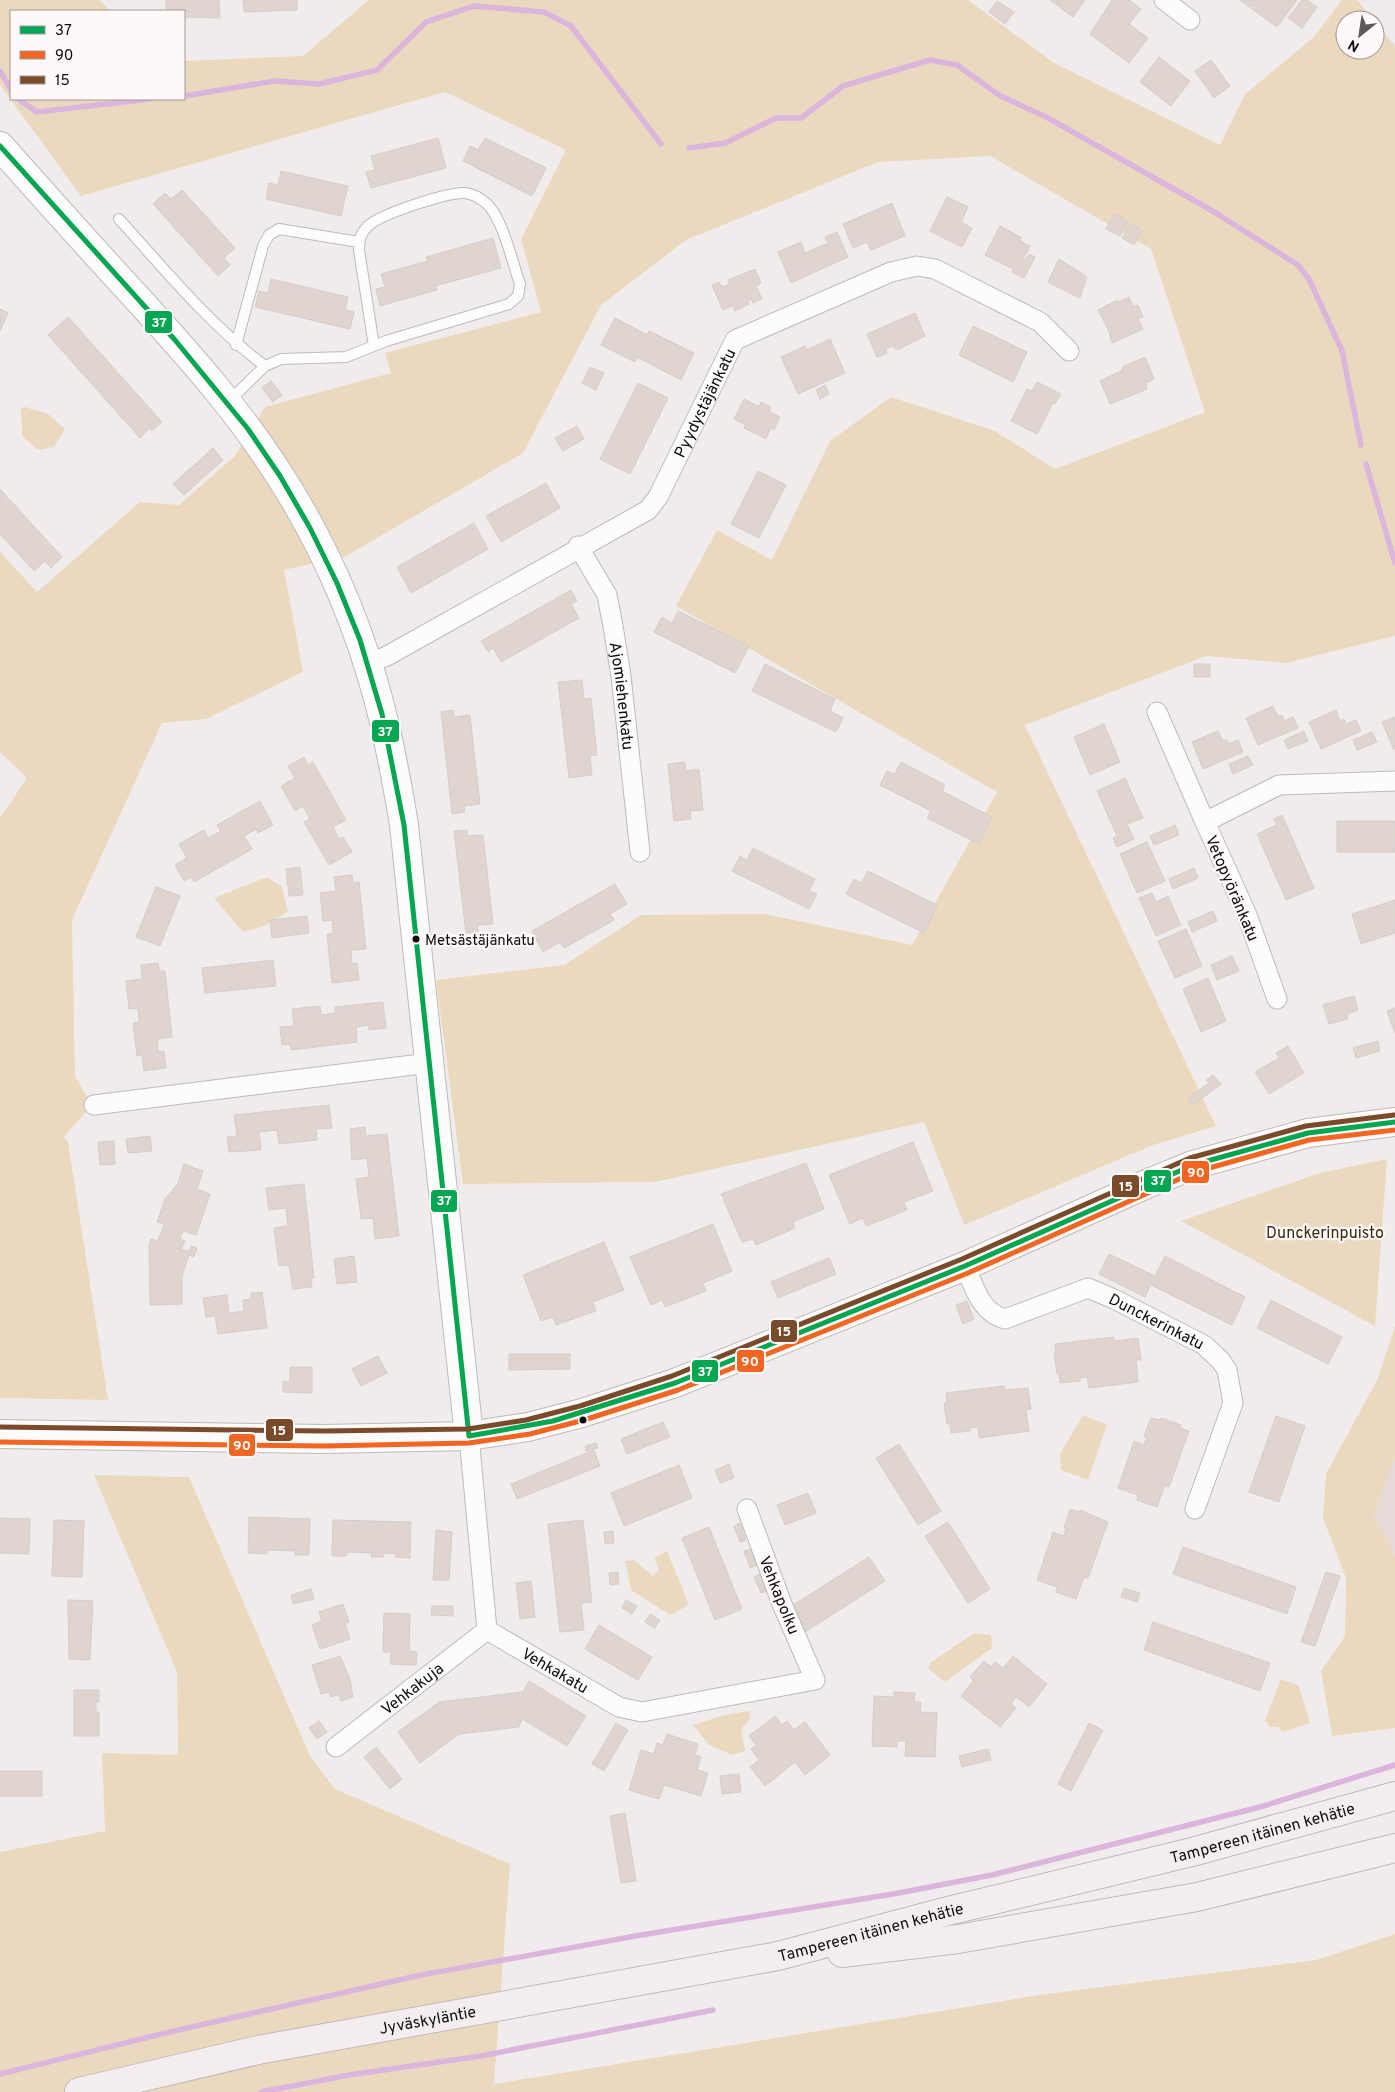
<svg xmlns="http://www.w3.org/2000/svg" width="1395" height="2092" font-family="Overpass,sans-serif">
<style>
.built{fill:#e6dad9}
.green{fill:#ebd9bf}
.lines{fill:none;stroke-linecap:round;stroke-linejoin:round}
.stream{stroke:#dbb5db;stroke-width:5.5}
.building{fill:#e0d4ce;stroke:#d2cecd}
.lane-casing{stroke:#bdbaba;stroke-width:12}
.street-casing{stroke:#bdbaba;stroke-width:21}
.secondary-casing{stroke:#bdbaba;stroke-width:30}
.highway-casing{stroke:#c1b8ba;stroke-width:30}
.lane{stroke:#fdfcfc;stroke-width:10}
.street{stroke:#fdfcfc;stroke-width:19}
.secondary{stroke:#fdfcfc;stroke-width:28}
.highway{stroke:#f4edef;stroke-width:28}
.bus-1-casing{stroke:#fef9f8;stroke-width:9}
.bus-2-casing{stroke:#fef9f8;stroke-width:9}
.bus-3-casing{stroke:#fef9f8;stroke-width:9}
.bus-1{stroke:#00a651;stroke-width:5}
.bus-2{stroke:#f26522;stroke-width:5}
.bus-3{stroke:#7a4b2a;stroke-width:5}
.bus-dot{fill:#0f0c0c;stroke:#fef9f8;stroke-width:2}
.labels{text-anchor:middle;stroke-width:4.5;stroke-linejoin:round;paint-order:stroke}
.bus-label{font-size:15px;fill:#0f0c0c;stroke:#fef9f8;text-anchor:start}
.street-label{font-size:16px;fill:#0f0c0c;stroke:#fef9f8}
.park-label{font-size:16px;fill:#3a2b0c;stroke:#fef9f8}
.line-badge{stroke:#fef9f8;stroke-width:2}
.badge-label{font-size:14px;text-anchor:middle;font-weight:bold;fill:#fff}
</style>
<rect width="100%" height="100%" fill="#f1ecec"/>
<path class="built" d="M1395,1457V1555L1374,1515Z"/>
<path class="green" d="M0,0H99L111,11H11V99H184V61L303,56L369,0H968L1054,63L1220,145L1245,94L1313,38L1342,0H1357L1373,20H1345V50H1375V22L1395,46V636L1286,663L1206,656L1025,725L1216,1126L1153,1145L964,1225L924,1122L655,1182L463,1184L436,980L564,965L641,915L765,914L912,945L997,792L676,606L717,530L772,560L830,441L891,397L995,431L1055,469L1205,412L1151,249L990,156L878,162L686,240L601,305L523,453L346,556L284,570L303,672L206,719L162,723L72,920L75,1076L92,1105L64,1137L68,1142L108,1400L0,1398V818L27,778L0,752V552L37,592L140,502L179,505L235,456L265,407L391,373L385,353L541,312L521,239L566,150L445,92L81,196L0,85Z
M25,407L48,414L65,429L54,447L38,450L22,436L21,409Z
M267,877L282,887L288,912L261,927L243,932L214,898Z
M1387,1159L1375,1326L1181,1221L1320,1173Z
M1395,1326V1457L1374,1515L1395,1555V1728L1332,1736L1321,1671L1345,1636L1346,1578L1323,1518L1326,1474L1378,1378Z
M1083,1415L1107,1425L1088,1480L1061,1470L1060,1454Z
M94,1475L189,1477L311,1758L335,1789L510,1864L494,2084L1039,1995L1316,1960L1395,1934V2092H0V1852L105,1831L102,1753L178,1755L177,1672Z
M667,1551L689,1605L670,1615L631,1590L625,1561L634,1560L653,1576L659,1569L654,1558Z
M974,1633L991,1635L992,1648L945,1682L929,1669L930,1663Z
M1281,1679L1299,1686L1310,1723L1282,1732L1278,1727H1270L1265,1720Z
M749,1711L750,1719L741,1729L745,1751L732,1755L709,1745L693,1725L724,1715Z"/>
<g class="lines">
<path class="stream" d="M0,71L11,90
M184,96L275,81L319,84L377,70L426,22L474,6L544,12L571,26L661,144
M18,99L37,112L150,99
M689,148L725,143L776,118H801L843,86L873,77L930,60L957,65L999,95L1048,118L1211,210L1298,265L1309,279L1342,351L1361,445
M1366,464L1395,563
M0,2074L161,2034L421,1975L641,1935L893,1894L992,1875L1260,1807L1395,1765
M261,2092L349,2075L481,2056L713,2010"/>
</g>
<path class="building" d="M166,0H219L220,18L184,17V11H166Z
M243,0H297V10L244,12Z
M1050,0H1085L1073,17Z
M1112,0H1129L1141,9L1129,24L1148,38L1129,63L1090,34Z
M1240,0H1297L1277,27Z
M1302,0H1307L1317,7L1302,28L1288,18Z
M997,1L1014,12L1005,24L989,12Z
M1159,57L1190,81L1171,106L1140,82Z
M1211,60L1230,86L1214,98L1195,71Z
M438,138L446,168L371,188L366,172L375,170L371,156Z
M485,138L546,168L532,196L463,161L470,146L478,150Z
M281,171L348,186L341,216L266,199L269,183L278,185Z
M182,190L235,248L224,258L230,265L218,276L153,204L165,193L171,199Z
M947,197L968,207L961,222L972,228L962,247L930,231Z
M892,203L905,236L871,250L867,242L853,248L843,224Z
M1114,214L1127,222L1120,236L1106,229Z
M1130,224L1142,231L1134,245L1122,238Z
M1000,226L1022,238L1020,241L1030,246L1023,259L1026,260L1029,254L1035,257L1024,278L1012,272L1013,269L985,255Z
M837,232L848,257L791,283L778,252L801,242L805,253L828,243L825,237Z
M493,238L501,268L435,286L437,290L380,306L376,289L385,287L381,274L428,261L426,257Z
M1059,259L1087,277L1080,298L1048,282Z
M755,269L761,283L756,286L762,299L753,303L751,299L747,301L749,304L735,311L733,305L723,310L712,285L719,282L722,287L730,284L728,280Z
M271,279L348,297L345,310L354,312L350,329L255,307L259,291L268,293Z
M1129,297L1133,307L1138,305L1143,317L1138,319L1143,329L1112,343L1109,331L1098,310L1117,300L1118,302Z
M0,309L8,313L0,331Z
M915,313L925,336L899,349H895L894,346L885,349L887,353L877,357L867,334Z
M68,317L162,422L152,431L150,428L140,438L48,335Z
M615,318L647,335L649,331L694,353L681,380L637,357L635,362L601,345Z
M973,326L1027,352L1013,382L959,355Z
M830,339L845,373L798,394L781,357L805,346L807,350Z
M1145,357L1154,379L1146,383L1147,389L1110,404L1100,381L1123,370L1122,367Z
M590,367L604,373L596,390L582,383Z
M271,381L282,395L273,402L262,388Z
M1037,382L1061,394L1055,404L1053,403L1037,434L1011,421L1027,389L1032,391Z
M638,383L668,398L630,474L600,459Z
M825,385L829,394L820,399L816,390Z
M744,399L759,407L761,402L770,407V412L780,417L774,430L771,428L766,439L744,428L746,425L734,419Z
M577,426L584,439L563,451L555,438Z
M213,448L223,460L184,495L173,484Z
M758,471L786,485L759,538L731,524Z
M546,483L560,508L501,542L486,516Z
M0,489L62,557L51,568L45,561L34,571L0,534Z
M474,523L488,549L411,593L397,567Z
M571,590L577,601L571,604L579,618L501,662L493,648L488,652L481,641Z
M678,611L749,646L735,673L654,632L662,617L672,623Z
M765,664L835,699L830,711L843,718L836,732L752,691Z
M1194,664H1210V677H1194Z
M582,680L584,699L591,698L597,755L590,756L592,775L569,778L558,682Z
M1273,706L1278,717L1282,715L1284,721L1293,717L1298,728L1258,745L1246,718Z
M453,710L454,717L470,715L480,804L464,806L465,812L452,814L441,712Z
M1336,710L1340,721L1344,719L1346,724L1356,720L1361,731L1321,749L1309,722Z
M1395,717V749L1394,750L1382,722Z
M1104,724L1120,762L1090,775L1074,737Z
M1218,731L1223,741L1227,740L1229,744L1238,740L1243,752L1203,769L1192,742Z
M1304,731L1308,741L1288,749L1284,740Z
M1372,732L1377,742L1357,750L1353,740Z
M1248,756L1253,765L1233,774L1229,764Z
M304,757L308,765L313,762L346,820L333,827L339,839L343,837L352,852L329,865L304,822L310,819L303,806L295,811L281,786L295,778L288,766Z
M685,762L686,771L699,769L703,810L690,811L691,819L674,821L668,764Z
M901,762L945,785L942,791L992,817L979,844L927,818L931,811L880,785L887,771L895,774Z
M1125,778L1143,818L1127,824L1134,839L1117,847L1113,838L1117,836L1097,791Z
M260,801L273,825L258,833L256,829L244,836L252,849L194,882L191,877L184,881L175,865L187,858L179,844L204,830L208,838L221,831L217,825Z
M1282,815L1314,888L1286,900L1257,834L1277,825L1274,819Z
M1337,821H1395V852H1337Z
M1175,825L1179,835L1154,845L1150,836Z
M467,830V836L483,835L493,924L477,925L478,932L466,933L454,831Z
M1147,842L1165,881L1137,893L1120,854Z
M753,848L815,879L809,891L817,894L809,909L732,871L740,856L747,860Z
M300,867L303,895L289,896L286,869Z
M1194,868L1198,878L1173,889L1169,879Z
M868,871L937,905L924,933L846,894L854,879L861,883Z
M352,875L353,883L359,882L366,949L351,950L352,964L357,963L359,980L332,983L327,934H333L332,920L323,921L320,893L336,891L334,877Z
M615,884L627,904L610,914L614,920L564,948L560,942L543,952L532,931Z
M156,887L180,896L160,946L136,937Z
M1152,893L1156,902L1168,896L1181,925L1156,936L1139,898Z
M1395,900V933L1361,944L1352,914Z
M1213,911L1217,921L1192,932L1188,922Z
M307,916L309,933L272,938L270,920Z
M1186,929L1202,966L1175,978L1158,941Z
M1232,956L1239,971L1217,980L1211,965Z
M273,960L276,986L205,993L202,968Z
M158,963L159,971H165L172,1037L157,1039L158,1052L164,1051L166,1068L144,1071L142,1055L137,1056L133,1023L139,1022L138,1008L129,1009L126,981L142,979L141,965Z
M1208,978L1226,1021L1201,1032L1183,989Z
M1354,996L1358,1010L1347,1014L1348,1019L1329,1024L1323,1005Z
M383,1002L386,1028L369,1030V1025L356,1027L357,1042L291,1050L290,1044L282,1045L280,1027L294,1026L292,1009L320,1006L321,1015L335,1013V1007Z
M1395,1008V1034L1387,1011Z
M1378,1041L1380,1051L1356,1058L1353,1048Z
M1288,1046L1304,1073L1269,1094L1255,1072L1279,1058L1276,1053Z
M1213,1075L1221,1084L1193,1105L1188,1098L1209,1083L1206,1080Z
M329,1105L332,1128L316,1129L317,1140L279,1144L277,1130L259,1132L261,1150L229,1152L227,1137L237,1136L234,1115Z
M365,1127L366,1136L387,1134L399,1236L375,1239L373,1218L361,1219L356,1179L369,1177L367,1158L352,1160L350,1129Z
M150,1136L152,1151L128,1153L126,1139Z
M114,1141L115,1164L100,1165L98,1142Z
M913,1142L933,1191L904,1202L907,1210L866,1226L863,1218L850,1224L829,1175Z
M806,1163L824,1209L793,1222L795,1228L756,1245L753,1239L742,1242L721,1194Z
M184,1164L203,1171L197,1189L210,1194L196,1235L183,1231L180,1239L185,1241L181,1249L189,1252L191,1246L197,1248L194,1257L189,1255L182,1276V1304L150,1305L149,1245L151,1239L158,1241L164,1224L157,1222L165,1199L178,1183Z
M304,1184L314,1278H311L312,1287L293,1289L289,1265L279,1266L274,1228L288,1226L286,1208L269,1210L266,1188Z
M713,1224L732,1271L703,1283L706,1291L665,1307L662,1300L651,1305L630,1257Z
M604,1242L624,1290L593,1302L596,1311L556,1325L553,1317L541,1321L523,1275Z
M1109,1254L1155,1276L1165,1256L1245,1297L1232,1325L1151,1285L1145,1297L1099,1274Z
M354,1256L357,1282L337,1284L334,1259Z
M829,1258L836,1274L778,1298L771,1282Z
M262,1292L267,1328L218,1334L215,1316L206,1317L203,1298L227,1295L229,1313L244,1311L243,1300L251,1299V1293Z
M1271,1300L1342,1337L1328,1364L1257,1328Z
M967,1301L974,1319L963,1324L956,1305Z
M1114,1337V1341L1138,1338L1141,1360H1136L1138,1382L1089,1388L1087,1377L1080,1378V1381L1060,1383L1059,1374H1057L1054,1353H1056L1055,1344Z
M509,1354H570V1369L509,1370Z
M378,1356L387,1373L361,1386L352,1369Z
M290,1367H312V1393L283,1392V1381L290,1382Z
M1004,1386L1005,1390L1028,1388L1031,1409L1026,1410L1029,1431L979,1438L978,1427L970,1428V1431L951,1433L950,1424H947L944,1403L947,1402L946,1393Z
M1276,1416L1305,1426L1279,1502L1249,1492Z
M1151,1418L1160,1420L1161,1418L1181,1425L1180,1428L1189,1431L1169,1487L1165,1485L1157,1507L1137,1500L1138,1495L1118,1488L1134,1441L1144,1445L1147,1437L1144,1436Z
M663,1422L670,1437L627,1454L621,1439Z
M596,1443L598,1448L586,1451L585,1446Z
M899,1444L941,1511L918,1525L876,1458Z
M594,1450L600,1466L517,1499L511,1484Z
M729,1464L734,1478L720,1483L715,1470Z
M679,1465L692,1498L624,1526L611,1493Z
M808,1493L816,1513L785,1525L777,1505Z
M1070,1509L1079,1512L1080,1510L1108,1522L1088,1578L1084,1577L1076,1599L1056,1592L1057,1587L1037,1580L1053,1532L1064,1536L1066,1529L1064,1528Z
M249,1517L310,1519L309,1555H295V1551L267,1550V1554L248,1553Z
M0,1518L30,1519L29,1554L0,1553Z
M54,1520L84,1521L82,1577L52,1576Z
M333,1520L411,1522L410,1558L396,1557V1554L383,1553V1557H371L372,1553L347,1552L346,1556H332Z
M583,1520L592,1602L581,1603L584,1630L560,1632L548,1524Z
M948,1522L990,1589L968,1603L925,1536Z
M740,1523L746,1540L740,1542L734,1526Z
M709,1527L742,1609L715,1620L682,1538Z
M436,1530L452,1532L449,1580H433Z
M613,1531L614,1543L605,1544L604,1532Z
M1183,1547L1296,1587L1287,1614L1173,1574Z
M750,1549L757,1565L750,1568L744,1551Z
M869,1557L885,1581L805,1632L790,1607Z
M618,1572L619,1584L610,1585L609,1573Z
M1326,1572L1340,1576L1315,1646L1301,1642Z
M760,1574L767,1591L761,1593L754,1577Z
M531,1581L535,1617L520,1619L516,1583Z
M1124,1588L1140,1593L1137,1602L1121,1597Z
M311,1589L314,1599L293,1604L291,1595Z
M68,1600L93,1601L90,1660L69,1659Z
M626,1600L637,1606L632,1614L622,1608Z
M343,1604L349,1622L345,1623L350,1639L320,1649L312,1625L322,1621L319,1612Z
M432,1606H453V1616L431,1615Z
M384,1613L410,1614L409,1651L417,1652L416,1665L390,1664L391,1652H383Z
M650,1614L660,1620L655,1628L645,1622Z
M1153,1622L1270,1663L1260,1691L1144,1650Z
M599,1625L652,1657L638,1680L585,1649Z
M340,1656L350,1679L353,1697L341,1701L339,1694L331,1697L329,1692L321,1694L312,1665Z
M1013,1656L1047,1684L1029,1707L1016,1697L1011,1704L1016,1708L1000,1727L961,1696L974,1680L970,1677L984,1661L991,1667L995,1662L1003,1668Z
M529,1681L586,1716L567,1746L522,1719L519,1727L459,1734L420,1763L398,1732L439,1702L523,1692Z
M74,1690H99V1702H96V1712H99V1736H74Z
M894,1692L915,1693L914,1702H921L920,1712L937,1713L935,1757L905,1756L906,1741H897V1747L872,1746L874,1696L894,1697Z
M775,1716L782,1725L787,1721L794,1730L805,1722L830,1755L805,1775L795,1762L765,1786L750,1767L759,1760L751,1749L756,1745L749,1736Z
M319,1721L327,1732L317,1739L309,1728Z
M616,1723L628,1730L604,1771L592,1764Z
M1089,1723L1103,1730L1071,1791L1058,1784Z
M667,1734L698,1744L695,1755L701,1757L697,1770L708,1773L701,1796L664,1785L659,1799L629,1790L641,1750L654,1754L657,1743L663,1745Z
M376,1747L402,1779L390,1789L364,1757Z
M988,1749L991,1760L962,1767L959,1756Z
M0,1771H42V1796H0Z
M739,1774L741,1792L722,1794L720,1776Z
M625,1813L636,1881L621,1883L610,1816Z"/>
<g class="lines">
<defs>
<path id="lane" d="M119,219C166,271 209,324 265,366
M236,345L263,246L269,235L279,229L359,242
M229,401L265,366L281,359L346,357L386,341L509,304L518,296L520,284C512,262 503,218 486,203C480,198 473,194 465,193C447,192 381,214 368,226C360,234 359,240 359,250L374,346"/>
<g id="street">
<path d="M1164,0L1190,20"/>
<path id="s1" d="M578,546L607,595L613,626L621,676L640,852"/>
<path id="s2" d="M367,664L387,656L648,510L658,497L735,340L891,272L917,266L935,269L1040,322L1069,351"/>
<path d="M1157,712L1205,822"/>
<path d="M1277,999L1247,915L1205,822L1279,785L1395,781"/>
<path d="M94,1105L429,1063"/>
<path id="s3" d="M965,1266C975,1288 980,1312 1005,1319L1088,1288L1114,1299L1204,1345L1221,1361L1227,1370L1233,1403L1195,1509"/>
<path id="s4" d="M469,1436L487,1630L619,1707L642,1712L815,1680L782,1604L747,1509"/>
<path id="s5" d="M336,1747L487,1630"/>
</g>
<path id="secondary" d="M0,146C45,197 90,247 136,297C188,354 239,411 280,476C323,543 357,621 378,698C389,740 397,782 404,825L469,1436
M0,1434L325,1439L469,1436L528,1427L582,1413L675,1383L965,1266L1149,1183L1193,1165L1308,1133L1395,1122"/>
<g id="highway">
<path d="M842,1953L958,1939L1197,1897L1395,1848"/>
<path id="s6" d="M79,2092L258,2050L778,1956L948,1911L1192,1852L1395,1796"/>
</g>
</defs>
<use href="#lane" class="lane-casing"/>
<use href="#street" class="street-casing"/>
<use href="#secondary" class="secondary-casing"/>
<use href="#highway" class="highway-casing"/>
<use href="#lane" class="lane"/>
<use href="#street" class="street"/>
<use href="#secondary" class="secondary"/>
<use href="#highway" class="highway"/>
<defs>
<path id="bus-1" d="M0,146L175,340L248,429L280,476L310,528L337,583L360,640L382,714L404,825L469,1436
M469,1436L553,1421L675,1383L965,1266L1193,1165L1308,1133L1395,1122"/>
<path id="bus-2" d="M0,1442L325,1446L469,1443L530,1434L584,1420L678,1390L968,1273L1195,1172L1309,1140L1395,1130"/>
<path id="bus-3" d="M0,1427L325,1431L468,1429L526,1420L580,1406L672,1376L962,1259L1190,1158L1306,1126L1394,1115"/>
</defs>
<use href="#bus-1" class="bus-1-casing"/>
<use href="#bus-2" class="bus-2-casing"/>
<use href="#bus-3" class="bus-3-casing"/>
<use href="#bus-1" class="bus-1"/>
<use href="#bus-2" class="bus-2"/>
<use href="#bus-3" class="bus-3"/>
</g>
<g class="bus-dot">
<circle cx="416" cy="939" r="4.5"/>
<circle cx="583" cy="1420" r="4.5"/>
</g>
<g class="labels">
<g class="bus-label">
<text x="425" y="945">Metsästäjänkatu</text>
</g>
<g class="street-label">
<text dy="6" stroke="none"><textPath href="#s2" startOffset="442">Pyydystäjänkatu</textPath></text>
<text dy="6" stroke="none"><textPath href="#s1" startOffset="159">Ajomiehenkatu</textPath></text>
<text transform="translate(1233 888) rotate(67)" y="6">Vetopyöränkatu</text>
<text dy="6" stroke="none"><textPath href="#s3" startOffset="234">Dunckerinkatu</textPath></text>
<text transform="translate(780 1595) rotate(68)" y="6">Vehkapolku</text>
<text dy="6" stroke="none"><textPath href="#s4" startOffset="274">Vehkakatu</textPath></text>
<text dy="6" stroke="none"><textPath href="#s5" startOffset="96">Vehkakuja</textPath></text>
<text dy="6" stroke="none"><textPath href="#s6" startOffset="1212">Tampereen itäinen kehätie</textPath></text>
<text dy="6" stroke="none"><textPath href="#s6" startOffset="808">Tampereen itäinen kehätie</textPath></text>
<text dy="6" stroke="none"><textPath href="#s6" startOffset="356">Jyväskyläntie</textPath></text>
</g>
<g class="park-label">
<text x="1325" y="1238">Dunckerinpuisto</text>
</g>
</g>
<g class="line-badge">
<rect x="144" y="310" width="29" height="24" rx="5" fill="#00a651"/>
<rect x="371" y="719" width="29" height="24" rx="5" fill="#00a651"/>
<rect x="1181" y="1160" width="29" height="24" rx="5" fill="#f26522"/>
<rect x="1143" y="1169" width="29" height="24" rx="5" fill="#00a651"/>
<rect x="1111" y="1174" width="29" height="24" rx="5" fill="#7a4b2a"/>
<rect x="430" y="1189" width="28" height="24" rx="5" fill="#00a651"/>
<rect x="770" y="1319" width="28" height="24" rx="5" fill="#7a4b2a"/>
<rect x="736" y="1349" width="29" height="24" rx="5" fill="#f26522"/>
<rect x="691" y="1359" width="28" height="24" rx="5" fill="#00a651"/>
<rect x="265" y="1418" width="29" height="24" rx="5" fill="#7a4b2a"/>
<rect x="228" y="1433" width="28" height="24" rx="5" fill="#f26522"/>
</g>
<g class="badge-label">
<text x="159" y="327">37</text>
<text x="385" y="736">37</text>
<text x="1196" y="1177">90</text>
<text x="1158" y="1185">37</text>
<text x="1126" y="1191">15</text>
<text x="444" y="1205">37</text>
<text x="784" y="1336">15</text>
<text x="750" y="1366">90</text>
<text x="705" y="1376">37</text>
<text x="279" y="1435">15</text>
<text x="242" y="1450">90</text>
</g>
<rect x="10" y="10" width="175" height="90" fill="#fef9f8" stroke="#9e9a9a"/>
<rect x="20" y="26" width="25" height="8" fill="#00a651" stroke="#9e9a9a"/>
<text x="55" y="35" font-size="15" fill="#0f0c0c">37</text>
<rect x="20" y="51" width="25" height="8" fill="#f26522" stroke="#9e9a9a"/>
<text x="55" y="60" font-size="15" fill="#0f0c0c">90</text>
<rect x="20" y="76" width="25" height="8" fill="#7a4b2a" stroke="#9e9a9a"/>
<text x="55" y="85" font-size="15" fill="#0f0c0c">15</text>
<g transform="translate(1360 35) rotate(210)"><circle r="24" fill="#fef9f8" stroke="#9e9a9a"/>
<path d="M0-4L9 19L0 12L-9 19Z" fill="#5e5a5a"/>
<text y="-8" font-size="14" font-weight="bold" text-anchor="middle" fill="#0f0c0c">N</text>
</g>
</svg>
